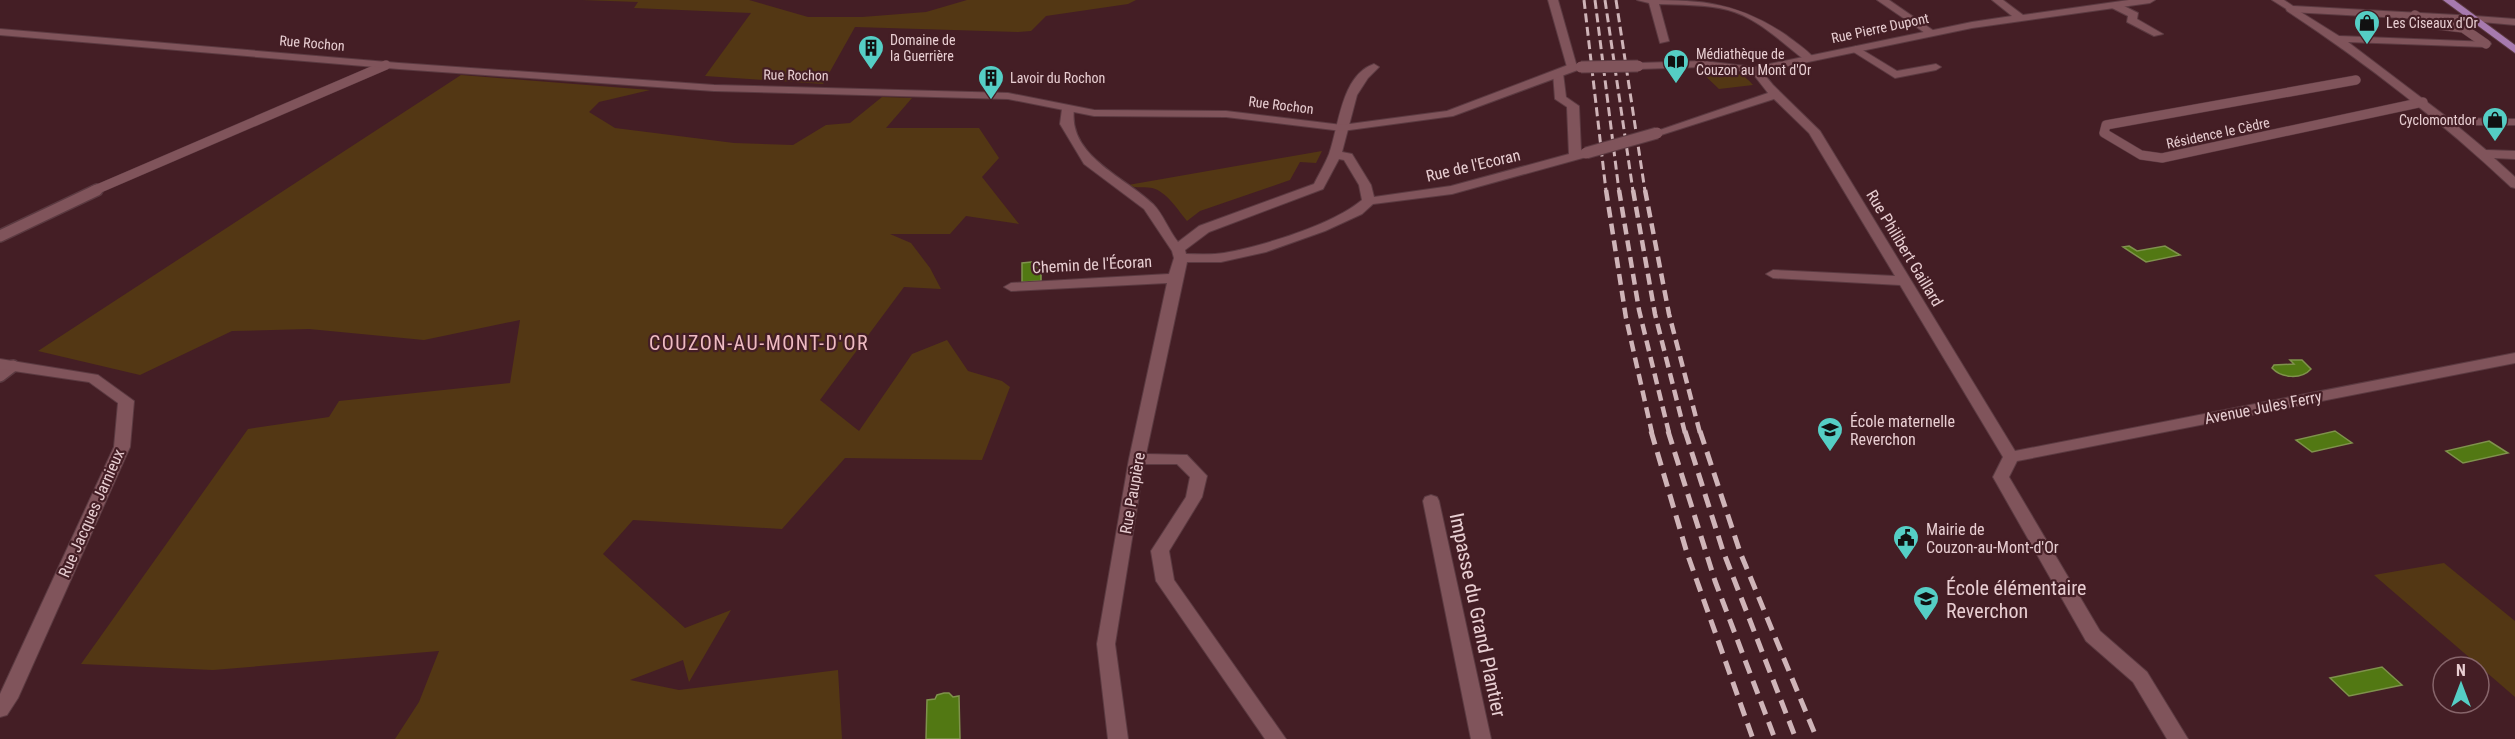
<svg xmlns="http://www.w3.org/2000/svg" width="2515" height="739" font-family="'Roboto Condensed',sans-serif">
<style>
.green{fill:#533714}
.water{fill:#527813;stroke:#7f924c;stroke-width:1.5}
.lines{fill:none;stroke-linecap:round;stroke-linejoin:round}
.service-far1-casing{stroke:#5b3a41;stroke-width:10}
.service-casing{stroke:#5b3a41;stroke-width:14}
.pedestrian-casing{stroke:#5b3a41;stroke-width:2}
.minor-casing{stroke:#5b3a41;stroke-width:2}
.tertiary-casing{stroke:#5b3a41;stroke-width:2}
.primary-casing{stroke:#5b3a41;stroke-width:2}
.service-far1{stroke:#80545b;stroke-width:9}
.service{stroke:#80545b;stroke-width:11}
.pedestrian{fill:#80545b;fill-rule:evenodd}
.minor{fill:#80545b;fill-rule:evenodd}
.tertiary{fill:#80545b;fill-rule:evenodd}
.primary{fill:#a77aaf;fill-rule:evenodd}
.rail-far2{stroke:#cfb4b8;stroke-width:3;stroke-dasharray:9 4.5;stroke-linecap:butt}
.rail-far1{stroke:#cfb4b8;stroke-width:4.5;stroke-dasharray:11 6;stroke-linecap:butt}
.rail{stroke:#cfb4b8;stroke-width:5;stroke-dasharray:14 8;stroke-linecap:butt}
.minor-bridge-casing{stroke:#5b3a41;stroke-width:13;stroke-linecap:butt}
.tertiary-bridge-casing{stroke:#5b3a41;stroke-width:13;stroke-linecap:butt}
.minor-bridge{stroke:#80545b;stroke-width:11}
.tertiary-bridge{stroke:#80545b;stroke-width:11}
.labels{text-anchor:middle;stroke-width:4.5;stroke-linejoin:round;paint-order:stroke}
.far-poi-label{font-size:14px;fill:#e8ced2;stroke:#441e25;text-anchor:start}
.far-street-label{font-size:14px;fill:#e8ced2;stroke:#441e25}
.street-label{font-size:16px;fill:#e8ced2;stroke:#441e25}
.poi-label{font-size:16px;fill:#e8ced2;stroke:#441e25;text-anchor:start}
.quarter-label{font-size:20px;letter-spacing:1.5px;fill:#eebbc2;stroke:#441e25}
.near-poi-label{font-size:20px;fill:#e8ced2;stroke:#441e25;text-anchor:start}
.near-street-label{font-size:20px;fill:#e8ced2;stroke:#441e25}
</style>
<rect width="100%" height="100%" fill="#441e25"/>
<path class="green" d="M582,0H749L808,17H862L926,12L967,0H1136L1128,4L1046,16L1031,31L1018,32L855,27L823,84L705,76L751,13L634,8L638,2Z
M1697,68C1717,68 1740,68 1753,85L1719,89Z
M461,75L650,90L599,102L589,112L615,128L734,143L793,145L826,125L850,123L882,97L912,98L886,128H979L999,158L982,177L1019,224L966,216L950,234H890L911,243L930,268L941,289L904,287L820,400L859,431L912,354L947,340L968,371L1002,381L1010,387L982,460L845,458L782,529L633,520L603,554L685,628L731,610L689,682L683,660L630,680L679,690L838,670L842,739H395L419,702L439,651L213,670L81,664L248,429L329,417L339,401L510,383L520,320L424,340L309,329L232,331L140,375L38,351Z
M1322,151L1316,163L1300,162L1290,180L1200,211L1187,221C1178,210 1166,191 1152,188C1144,186 1137,189 1128,185Z
M2444,563L2515,621V697L2374,575Z"/>
<path class="water" d="M2129,246L2137,251L2165,246L2180,255L2146,262L2123,247Z
M1041,261V281L1022,282V263Z
M2290,360H2302L2311,369C2301,380 2281,378 2272,368L2274,365L2294,364Z
M2335,431L2352,443L2312,452L2296,440Z
M2489,441L2508,453L2463,463L2446,451Z
M2382,667L2402,685L2349,696L2330,678Z
M944,693H949L953,697L959,696L960,739H926L927,700L935,699L937,695Z"/>
<g class="lines">
<defs>
<path id="service-far1" d="M2415,15L2429,24L2463,28L2486,44
M2356,80L2106,125L2104,133L2141,155L2162,158L2423,102
M93,191L386,65"/>
<path id="service" d="M0,236L97,190
M0,376L13,366"/>
<path id="pedestrian" d="M1856,46L1897,71L1936,64L1941,67L1936,70L1895,78L1852,51L1851,49Z"/>
<path id="minor" d="M1548,0H1558L1577,67L1576,69H1568L1567,67Z
M1637,0C1698,0 1734,0 1786,35C1795,42 1806,49 1814,58L1813,60H1805C1781,42 1758,18 1728,10C1706,4 1681,5 1659,4L1669,41L1660,43L1649,3Z
M1877,0H1889L1937,33L1928,35Z
M2110,3H2118L2138,13L2137,19L2163,34L2154,36L2127,22L2128,16L2110,7Z
M2291,6L2339,36L2490,42L2491,44L2486,47L2348,42L2448,118L2515,119V125H2456L2486,150L2515,151V159L2494,158L2515,177V188L2511,187C2441,121 2367,64 2287,11L2286,9Z
M2475,16L2515,19V25L2471,21V17Z
M1374,64L1379,67L1368,78L1357,95L1342,152L1352,154L1371,185L1374,197L1451,186L1569,154L1567,107L1555,99L1553,73L1558,70L1563,73L1566,97L1579,106L1581,151L1586,149L1592,153L1590,156L1452,194L1373,204L1362,214L1325,231L1266,252L1221,262H1187L1146,454L1187,455L1207,476L1202,497L1169,551L1174,580L1286,739H1265L1156,581L1151,551L1186,497L1190,477L1177,464H1144L1115,644L1128,739H1108L1097,644L1129,459L1167,283L1011,291L1004,287L1011,283L1169,274L1174,258L1172,251L1144,209L1084,164L1060,124L1062,109L1068,106L1074,109C1068,156 1124,176 1153,204C1163,214 1169,231 1178,242L1199,226L1314,184C1319,174 1325,164 1329,154C1339,127 1341,75 1374,64ZM1339,159L1344,160L1359,185L1362,200C1332,225 1263,246 1224,253C1212,255 1198,254 1186,254L1185,250L1209,232L1323,189Z
M1755,67L1759,68L1773,85L1820,131L2015,451L2515,353V363L2017,461L2009,477L2100,631L2147,672L2188,739H2167L2133,682L2086,641L1993,477L2003,457L1900,285L1773,278L1766,274L1773,270L1895,276L1809,133L1774,99L1661,135H1653L1651,133L1768,93L1750,70Z
M0,359L98,375L134,401L130,447L18,698L7,715L0,717V694L114,447L118,403L89,382L0,369Z
M1431,495L1437,497L1439,501L1491,739H1471L1423,501L1425,497Z"/>
<path id="tertiary" d="M1992,0H2003L2023,15L2129,0H2155L2150,3L1972,28L1755,73L1703,67L1638,69L1633,66L1638,63L1703,61L1755,67L1972,22L2012,16Z
M2272,0H2284L2293,6L2475,16L2480,19L2475,22L2291,12Z
M0,29L399,63L714,85L1008,93L1094,110L1226,111L1342,125L1447,111L1568,65L1581,64L1586,67L1453,116L1342,131L1226,117L1094,116L1008,99L714,91L399,69L0,35Z"/>
<path id="primary" d="M2443,0H2454L2515,45V53Z"/>
</defs>
<use href="#service-far1" class="service-far1-casing"/>
<use href="#service" class="service-casing"/>
<use href="#pedestrian" class="pedestrian-casing"/>
<use href="#minor" class="minor-casing"/>
<use href="#tertiary" class="tertiary-casing"/>
<use href="#primary" class="primary-casing"/>
<use href="#service-far1" class="service-far1"/>
<use href="#service" class="service"/>
<use href="#pedestrian" class="pedestrian"/>
<use href="#minor" class="minor"/>
<use href="#tertiary" class="tertiary"/>
<use href="#primary" class="primary"/>
<path class="rail-far2" d="M1584,0L1606,191
M1595,0L1619,191
M1605,0L1633,191
M1616,0L1645,191"/>
<path class="rail-far1" d="M1606,190L1626,318L1652,433
M1619,190L1639,310L1669,433
M1633,190L1655,314L1685,433
M1645,190L1669,314L1700,433"/>
<path class="rail" d="M1651,431L1687,553L1753,739
M1668,431L1715,581L1775,739
M1685,431L1723,551L1796,739
M1700,431L1740,552L1817,739"/>
<defs>
<path id="minor-bridge" d="M1586,153L1657,133"/>
<path id="tertiary-bridge" d="M1581,67L1638,66"/>
</defs>
<use href="#minor-bridge" class="minor-bridge-casing"/>
<use href="#tertiary-bridge" class="tertiary-bridge-casing"/>
<use href="#minor-bridge" class="minor-bridge"/>
<use href="#tertiary-bridge" class="tertiary-bridge"/>
</g>
<defs>
<symbol id="shop-pin" viewBox="-11 -11 22 30"><path d="M0 17L-7.5 6A9.5 9.5 0 1 1 7.5 6Z" fill="#55cec5" stroke="#441e25"/><path d="M-5-2.5h2.3a2.7 3.5 0 0 1 5.4 0H5L5.5 6h-11ZM-1.5-2.5h3a1.5 2.3 0 0 0-3 0Z" fill="#111"/></symbol>
<symbol id="building-pin" viewBox="-11 -11 22 30"><path d="M0 17L-7.5 6A9.5 9.5 0 1 1 7.5 6Z" fill="#55cec5" stroke="#441e25"/><path d="M-4-6H4V6H1V3H-1V6H-4ZM-2.5-4.3h1.7v1.8h-1.7ZM.8-4.3h1.7v1.8H.8ZM-2.5-1h1.7V.8h-1.7ZM.8-1h1.7V.8H.8Z" fill="#111"/></symbol>
<symbol id="library-pin" viewBox="-11 -11 22 30"><path d="M0 17L-7.5 6A9.5 9.5 0 1 1 7.5 6Z" fill="#55cec5" stroke="#441e25"/><path d="M-6-4Q-3-5.5-.7-3.5V5Q-3 3-6 4ZM6-4Q3-5.5 .7-3.5V5Q3 3 6 4Z" fill="#111"/></symbol>
<symbol id="school-pin" viewBox="-11 -11 22 30"><path d="M0 17L-7.5 6A9.5 9.5 0 1 1 7.5 6Z" fill="#55cec5" stroke="#441e25"/><path d="M0-5L7-2L0 1L-7-2ZM-4 1L0 2.5L4 1V4Q0 6-4 4Z" fill="#111"/></symbol>
<symbol id="civic-pin" viewBox="-11 -11 22 30"><path d="M0 17L-7.5 6A9.5 9.5 0 1 1 7.5 6Z" fill="#55cec5" stroke="#441e25"/><path d="M-.6-6.5H3V-4.5H.6V-3L4-1V1h2V6H-6V1h2V-1L-.6-3ZM-1.2 2.5V6h2.4V2.5Z" fill="#111"/></symbol>
</defs>
<g fill-rule="evenodd">
<use href="#shop-pin" x="2352" y="8" width="30" height="40"/>
<use href="#building-pin" x="856" y="33" width="30" height="40"/>
<use href="#library-pin" x="1661" y="47" width="30" height="40"/>
<use href="#building-pin" x="976" y="63" width="30" height="40"/>
<use href="#shop-pin" x="2480" y="105" width="30" height="40"/>
<use href="#school-pin" x="1815" y="415" width="30" height="40"/>
<use href="#civic-pin" x="1891" y="523" width="30" height="40"/>
<use href="#school-pin" x="1911" y="584" width="30" height="40"/>
</g>
<g class="labels">
<g class="far-poi-label">
<text x="2386" y="28">Les Ciseaux d'Or</text>
<text x="890" y="45">Domaine de<tspan x="890" dy="16">la Guerrière</tspan></text>
<text x="1696" y="59">Médiathèque de<tspan x="1696" dy="16">Couzon au Mont d'Or</tspan></text>
<text x="1010" y="83">Lavoir du Rochon</text>
<text x="2476" y="125" text-anchor="end">Cyclomontdor</text>
</g>
<g class="far-street-label">
<text transform="translate(1880 28) rotate(-12)" y="5">Rue Pierre Dupont</text>
<text transform="translate(312 43) rotate(5)" y="5">Rue Rochon</text>
<text transform="translate(796 75) rotate(1)" y="5">Rue Rochon</text>
<text transform="translate(1281 105) rotate(7)" y="5">Rue Rochon</text>
<text transform="translate(2218 133) rotate(-12)" y="5">Résidence le Cèdre</text>
</g>
<g class="street-label">
<text transform="translate(1473 165) rotate(-13)" y="6">Rue de l'Ecoran</text>
<text transform="translate(1905 248) rotate(59)" y="6">Rue Philibert Gaillard</text>
<text transform="translate(1092 264) rotate(-3)" y="6">Chemin de l'Écoran</text>
<text transform="translate(2263 407) rotate(-11)" y="6">Avenue Jules Ferry</text>
<text transform="translate(1132 493) rotate(-80)" y="6">Rue Paupière</text>
<text transform="translate(91 513) rotate(-66)" y="6">Rue Jacques Jarnieux</text>
</g>
<g class="poi-label">
<text x="1850" y="427">École maternelle<tspan x="1850" dy="18">Reverchon</tspan></text>
<text x="1926" y="535">Mairie de<tspan x="1926" dy="18">Couzon-au-Mont-d'Or</tspan></text>
</g>
<g class="quarter-label">
<text x="759" y="350">COUZON-AU-MONT-D'OR</text>
</g>
<g class="near-poi-label">
<text x="1946" y="595">École élémentaire<tspan x="1946" dy="23">Reverchon</tspan></text>
</g>
<g class="near-street-label">
<text transform="translate(1478 615) rotate(78)" y="7">Impasse du Grand Plantier</text>
</g>
</g>
<g transform="translate(2461 685)"><circle r="28" fill="#441e25" stroke="#86646a" stroke-width="1.5"/>
<path d="M0-4.5L10 22L0 15L-10 22Z" fill="#55cec5"/>
<text y="-9" font-size="16" font-weight="bold" text-anchor="middle" fill="#e8ced2">N</text>
</g>
</svg>
